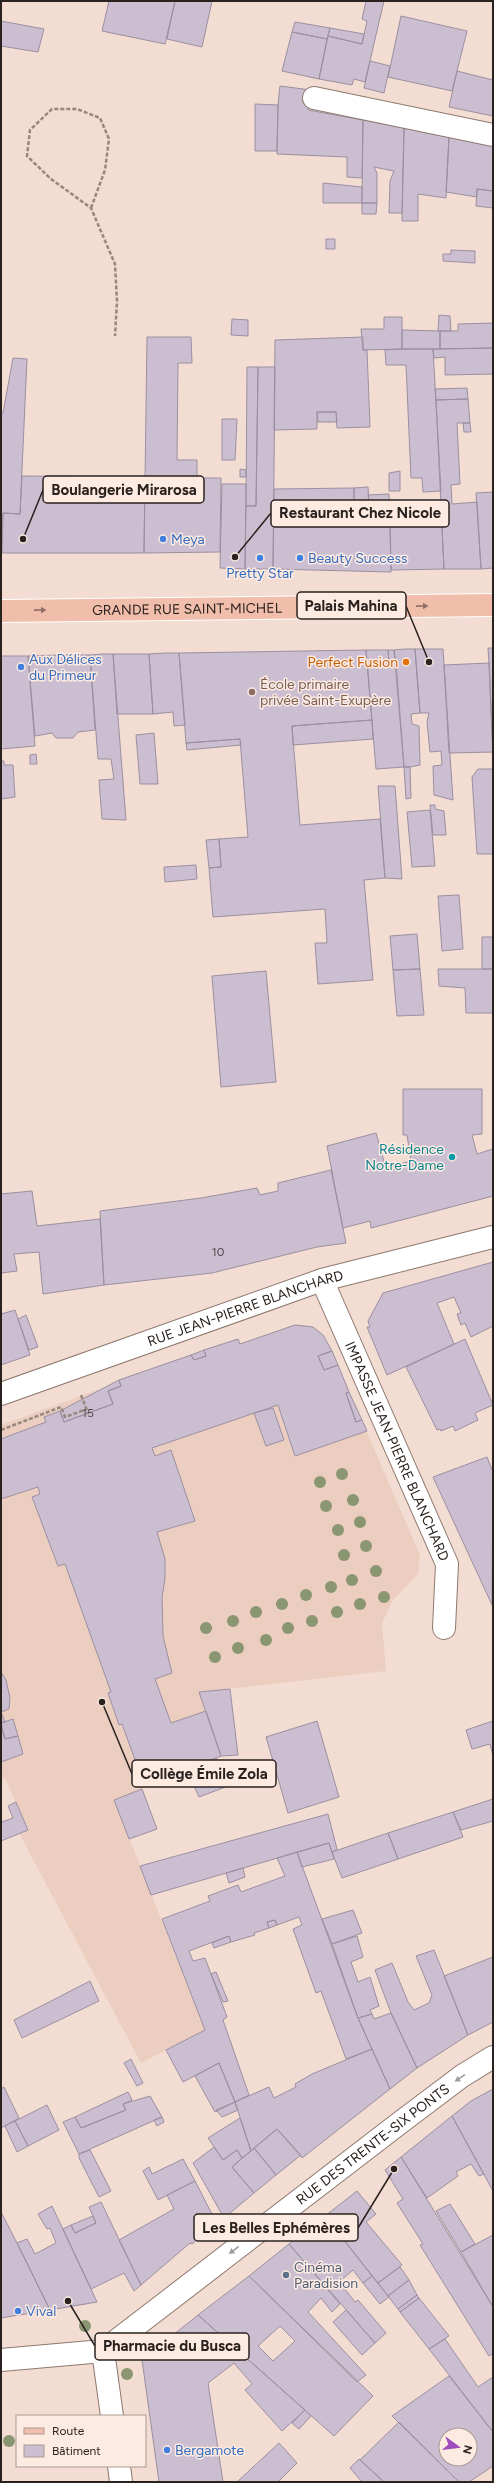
<svg xmlns="http://www.w3.org/2000/svg" width="494" height="2483" font-family="Figtree,sans-serif">
<style>
.built{fill:#ebcec0}
.building{fill:#cbbed1;stroke:#9b8fa1;fill-rule:evenodd}
.lines{fill:none;stroke-linecap:round;stroke-linejoin:round}
.minor-casing{stroke:#8d796f;stroke-width:24}
.major-casing{stroke:#fff;stroke-width:24}
.path{stroke:#97877f;stroke-width:2.5;stroke-dasharray:4 2;stroke-linecap:butt}
.minor{stroke:#fff;stroke-width:22}
.major{stroke:#f1beac;stroke-width:22}
.tree{fill:#8a9571}
.oneway{fill:#8e7065}
.oneway2{fill:#9f9c9a}
.shop-dot{fill:#3f7fe0;stroke:#fdebe2;stroke-width:1.5}
.food-dot{fill:#e8710a;stroke:#fdebe2;stroke-width:1.5}
.education-dot{fill:#8d6e63;stroke:#fdebe2;stroke-width:1.5}
.culture-dot{fill:#0f9aa8;stroke:#fdebe2;stroke-width:1.5}
.service-dot{fill:#5c6f8a;stroke:#fdebe2;stroke-width:1.5}
.labels{text-anchor:middle;stroke-width:3;stroke-linejoin:round;paint-order:stroke}
.number-label{font-size:12px;fill:#52494b}
.shop-label{font-size:14px;fill:#366cbe;stroke:#fdebe2;text-anchor:start}
.street-label{font-size:14px;fill:#2a221e;stroke:#fdebe2}
.food-label{font-size:14px;fill:#c56008;stroke:#fdebe2;text-anchor:end}
.education-label{font-size:14px;fill:#785e54;stroke:#fdebe2;text-anchor:start}
.culture-label{font-size:14px;fill:#0d838f;stroke:#fdebe2;text-anchor:end}
.service-label{font-size:14px;fill:#4e5e75;stroke:#fdebe2;text-anchor:start}
.leader{fill:none;stroke:#2a221e;stroke-width:1.5}
.callout-dot{fill:#2a221e;stroke:#fdebe2;stroke-width:1.5}
.callout{fill:#fdebe2;stroke:#2a221e;stroke-width:1.5}
.callout-label{font-size:15px;text-anchor:middle;font-weight:bold;fill:#2a221e}
</style>
<rect width="100%" height="100%" fill="#f3dcd1"/>
<path class="built" d="M295,1325H304L316,1329L328,1343L420,1555L418,1574L393,1600L382,1623L386,1671L200,1692L221,1756L114,1800L205,2030L141,2063L19,1833L28,1829L5,1778L1,1780V1425L238,1339L240,1344Z"/>
<path class="building" d="M109,1H175L165,44L102,31Z
M175,1H212L202,47L167,39Z
M366,1H384L365,82L354,79L352,85L319,79L328,36L362,44L367,21L362,19Z
M401,16L467,31L452,91L388,77Z
M1,21L44,29L38,52L1,46Z
M295,22L330,28L327,39L292,32Z
M330,28L364,34L362,44L328,36Z
M292,32L327,39L319,79L282,71Z
M370,61L390,66L384,93L364,88Z
M457,71L493,80V116L449,107Z
M280,86L311,90L308,110L363,120L362,178L347,177V157L277,154L278,105Z
M255,104L278,105L277,151H255Z
M363,120L404,128L402,213H389L390,181L394,171L374,167L377,173V203H362Z
M404,128L449,137L446,198L418,194V221H402Z
M449,137L493,146V191L477,189V197L446,192Z
M323,183L362,187V203H323Z
M477,189L493,191V208L476,206Z
M362,203H377L376,214H362Z
M326,239H335V249H326Z
M451,250L475,251V263L443,261V254H451Z
M439,315L450,316L451,331H438Z
M384,317H402V349L363,350L361,329H384Z
M232,319L248,320V336L231,335Z
M493,323V348L440,349V331H458V324Z
M402,330L440,331V349H402Z
M147,337H191L192,363H178L177,460H197V478H221L220,552L144,553Z
M363,337V350H367L370,427L337,428L336,412H317V429L274,430L275,340Z
M493,348V374L445,375V357L434,358L433,349Z
M402,349H433L441,491L423,492L422,478H411L406,365H386L385,350Z
M13,358L27,359L20,514L3,513L1,556V413H3Z
M247,367H258L256,506H246Z
M258,367H275L273,569H245L246,506H256Z
M467,388L468,399L436,400L435,389Z
M468,399L470,423H457L460,484L451,485L452,504L477,502L481,569H444L436,400Z
M317,412H336L337,422H318Z
M222,419H237L235,460H222Z
M463,423H470L471,432H464Z
M240,469L246,470V477H240Z
M400,471V491H389V473Z
M22,476L145,477L144,553H2L3,513L20,514Z
M222,484H246L245,569L220,568Z
M368,487L369,503L354,504V488Z
M354,488V504L369,503L368,495L389,494L391,572L273,569L274,489Z
M493,492V568L481,569L476,493Z
M390,507H441L444,569L391,570Z
M488,648H493V757L489,663Z
M404,649H415L420,713L411,714L412,724L419,726L420,765L410,767H404L394,650Z
M415,649H443L453,800L434,795L433,766L442,765L441,751L430,752L427,722L429,713H420Z
M366,650L372,720L292,726L300,825L380,819L385,878L364,880L373,980L318,984L315,943H327L325,909L213,917L209,868L221,867L219,839L248,837L240,739L186,743L179,653Z
M366,650H388L389,663L396,662L404,767L376,769Z
M388,650H394L396,662L389,663Z
M165,653H179L185,725L174,726L173,712L153,714L149,654Z
M102,654H113L126,820L102,819L99,780L114,779L111,759H98L90,655Z
M113,654H149L153,714H117Z
M59,655H90L95,730L78,732L73,738H56L52,733L35,736L28,656Z
M1,656H28L35,746L1,749Z
M489,663L493,752L449,753L444,665Z
M372,720L373,739L293,745L292,726Z
M154,733L158,784H140L136,735Z
M240,739L241,745L187,750L186,743Z
M36,754L37,764H30V755Z
M1,761H4V765H13L15,797L1,799Z
M404,767H410L411,798L406,799Z
M478,769H493V854H477L472,777Z
M378,786H395L402,879L385,878Z
M430,805H435V809L444,811L446,835H433Z
M430,810L435,866L412,867L407,812Z
M219,839L221,867L209,868L206,840Z
M196,865L197,879L165,882L164,867Z
M459,895L463,949L442,951L438,896Z
M417,934L420,969L393,970L390,936Z
M482,937H493V969H482Z
M420,969L424,1015L397,1016L393,970Z
M438,969H493V1013H466L465,988L439,986Z
M266,971L276,1082L221,1087L212,976Z
M403,1089H482V1134L472,1135L477,1154L493,1149V1196L371,1228L370,1221L343,1228L327,1146L376,1133L386,1168L411,1161L407,1135H403Z
M331,1170L346,1243L317,1247L212,1273L104,1285L100,1211L201,1198L257,1188L260,1195L278,1191V1183Z
M32,1191L37,1226L100,1219L104,1285L43,1294L39,1252L14,1254L17,1271L1,1273V1194Z
M493,1262V1326L471,1337L465,1323L461,1325L457,1314L461,1313L454,1297L437,1303L454,1344L387,1375L367,1327H370L368,1321L383,1293Z
M15,1310L30,1355L1,1365V1314Z
M26,1315L38,1347L29,1350L18,1319Z
M295,1325L313,1327L323,1335L332,1351L318,1356L324,1370L338,1365L349,1392L346,1393L356,1422L362,1420L367,1431L295,1456L278,1405L152,1448L155,1456L171,1450L195,1521L157,1532L165,1559V1578L162,1598L163,1636L172,1673L155,1679L171,1723L206,1711L221,1756L145,1787L122,1724L119,1725L108,1693L111,1692L65,1564L58,1566L32,1497L40,1494L38,1487L1,1499V1439L46,1422L44,1417L60,1411L64,1422L113,1404L108,1391L121,1386L119,1380L191,1355L194,1360L206,1356L204,1350L238,1339L240,1344Z
M465,1339L493,1405L475,1413L478,1420L455,1431L453,1426L441,1431L440,1429L437,1430L406,1367Z
M204,1350L206,1356L194,1360L191,1355Z
M332,1351L338,1365L324,1370L318,1356Z
M119,1380L121,1386L108,1391L113,1404L64,1422L60,1411Z
M349,1392L362,1420L356,1422L346,1393Z
M273,1408L284,1440L266,1446L254,1413Z
M487,1457L493,1472L492,1605L433,1477Z
M1,1672L6,1680L10,1698L9,1709L1,1712L5,1722L1,1723Z
M230,1689L238,1755L221,1756L199,1692Z
M13,1719L18,1736L5,1739L1,1723Z
M317,1721L339,1797L288,1813L266,1737Z
M493,1721V1756L490,1744L472,1749L466,1730Z
M1,1726L5,1739L18,1736L23,1754L1,1762Z
M216,1758L228,1786L199,1797L187,1770Z
M142,1789L157,1829L129,1839L114,1800Z
M493,1799V1821L461,1830L453,1812Z
M16,1802L28,1830L1,1841V1820L2,1822L13,1818L8,1806Z
M453,1812L463,1837L398,1859L388,1833Z
M328,1814L337,1849L332,1852L329,1843L151,1895L140,1866Z
M388,1833L398,1859L342,1878L332,1852Z
M329,1843L334,1859L302,1867L297,1852Z
M297,1852L358,2018L372,2049L346,2059L321,1991L316,1993L293,1929L302,1925L299,1917L277,1925L275,1920L267,1922L269,1928L254,1933L255,1935L231,1942L229,1936L189,1951L193,1961L205,1958L227,2017L223,2020L249,2095L235,2102L219,2063L183,2082L166,2050L205,2030L162,1919L210,1901L208,1896L238,1885L241,1892L285,1876L277,1858Z
M243,1868L245,1877L229,1883L226,1873Z
M353,1910L362,1933L332,1944L322,1919Z
M275,1920L277,1925L269,1928L267,1922Z
M229,1936L231,1942L214,1948L212,1943Z
M357,1936L363,1957L351,1962L358,1982L370,1977L379,2006L370,2010L372,2014L358,2018L332,1944Z
M434,1950L468,2035L417,2068L391,2013L375,1970L392,1963L408,2002L414,2010L429,2003L432,1995L416,1956Z
M493,1957V2022L468,2035L444,1976Z
M216,1972L228,2001L223,2002L211,1974Z
M90,1981L99,2001L22,2038L14,2020Z
M391,2013L417,2068L390,2089L358,2018L372,2014L374,2019Z
M372,2049L390,2089L302,2158L277,2129L251,2151L235,2102L269,2087L274,2098L296,2087L295,2084L312,2074Z
M131,2059L143,2083L137,2086L124,2063Z
M219,2063L235,2102L215,2112L195,2076Z
M4,2087L19,2118L1,2128V2089Z
M493,2089V2191L452,2116L471,2101Z
M128,2092L132,2100L123,2104L126,2110L81,2128L75,2117Z
M150,2096L162,2117L79,2154L63,2122L75,2117L81,2128L126,2110L123,2104Z
M235,2102L238,2110L222,2117L216,2110Z
M47,2105L59,2130L28,2146L15,2121Z
M452,2116L484,2174L479,2176L471,2164L456,2172L458,2176L427,2198L401,2157Z
M162,2117L164,2122L157,2126L154,2120Z
M240,2118L251,2151L242,2158L237,2150L223,2160L208,2138Z
M15,2121L28,2146L17,2152L5,2126Z
M277,2129L301,2155L276,2175L254,2148Z
M214,2147L223,2160L237,2150L242,2158L232,2167L254,2193L224,2218L193,2163Z
M254,2148L276,2175L254,2193L232,2167Z
M90,2150L111,2191L99,2197L79,2158V2154Z
M401,2157L493,2307V2353L489,2356L420,2245L423,2244L397,2203L403,2199L385,2170Z
M183,2159L195,2181L158,2200L143,2171L149,2167L152,2174Z
M195,2181L217,2224L192,2244L190,2243L141,2285L119,2240L174,2209L167,2195Z
M357,2191L376,2214L366,2222L402,2265L378,2283L325,2216Z
M101,2202L141,2285L134,2291L124,2273L91,2289L63,2229L71,2225L75,2233L96,2223L89,2207Z
M450,2204L475,2244L461,2252L436,2211Z
M52,2206L91,2289L97,2302L50,2310L17,2243L27,2239L35,2254L56,2243L50,2228L47,2229L38,2214Z
M1,2212L17,2243L50,2310L1,2318Z
M93,2216L96,2223L75,2233L71,2225Z
M325,2216L372,2276L363,2283L353,2270L339,2282L355,2302L358,2300L386,2333L375,2343L289,2244Z
M493,2235V2307L461,2252Z
M289,2244L340,2304L332,2312L321,2298L308,2312L366,2375L357,2382L249,2276Z
M400,2267L409,2280L388,2296L378,2283Z
M249,2276L373,2396L334,2436L198,2315ZM280,2326L295,2341L273,2361L258,2346Z
M372,2276L389,2297L380,2304L363,2283Z
M409,2280L417,2295L398,2309L388,2296Z
M417,2295L419,2298L400,2312L398,2309Z
M419,2298L449,2336L429,2349L400,2312Z
M346,2310L375,2343L362,2355L333,2322Z
M198,2315L305,2410L282,2431L245,2390L252,2384L234,2363L208,2383L223,2482H159L142,2360Z
M445,2339L478,2387L493,2377V2432L429,2349Z
M449,2376L493,2432V2466L469,2482H459L392,2416ZM446,2435H470V2459H446Z
M305,2410L311,2416L299,2429L292,2423Z
M399,2422L459,2482H384L360,2460Z
M279,2443L297,2463L278,2482H237Z
M359,2459L360,2460L384,2482H362L350,2468Z"/>
<g class="lines">
<defs>
<g id="minor">
<path d="M314,98L493,135"/>
<path id="s1" d="M322,1280L447,1564L444,1628"/>
<path id="s2" d="M1,1394L322,1280L493,1237"/>
<path id="s3" d="M103,2351L401,2122L462,2076L493,2057"/>
<path d="M103,2351L112,2416"/>
<path d="M1,2360L103,2351"/>
<path d="M119,2466L121,2482"/>
</g>
<g id="major">
<path id="s4" d="M1,611L493,605"/>
</g>
</defs>
<use href="#minor" class="minor-casing"/>
<use href="#major" class="major-casing"/>
<path class="path" d="M91,208L105,170L109,139L100,118L77,109H52L30,130L27,156L51,179L91,208L115,264L117,301L115,336
M81,1395L88,1413
M1,1430L61,1407L65,1417L87,1409"/>
<use href="#minor" class="minor"/>
<use href="#major" class="major"/>
</g>
<g class="tree">
<circle cx="342" cy="1474" r="6"/>
<circle cx="320" cy="1482" r="6"/>
<circle cx="353" cy="1500" r="6"/>
<circle cx="326" cy="1506" r="6"/>
<circle cx="360" cy="1522" r="6"/>
<circle cx="338" cy="1530" r="6"/>
<circle cx="366" cy="1546" r="6"/>
<circle cx="344" cy="1555" r="6"/>
<circle cx="376" cy="1571" r="6"/>
<circle cx="352" cy="1580" r="6"/>
<circle cx="331" cy="1587" r="6"/>
<circle cx="306" cy="1595" r="6"/>
<circle cx="384" cy="1597" r="6"/>
<circle cx="282" cy="1604" r="6"/>
<circle cx="360" cy="1604" r="6"/>
<circle cx="256" cy="1612" r="6"/>
<circle cx="337" cy="1612" r="6"/>
<circle cx="233" cy="1621" r="6"/>
<circle cx="312" cy="1621" r="6"/>
<circle cx="206" cy="1628" r="6"/>
<circle cx="288" cy="1628" r="6"/>
<circle cx="266" cy="1640" r="6"/>
<circle cx="238" cy="1648" r="6"/>
<circle cx="215" cy="1657" r="6"/>
<circle cx="85" cy="2326" r="6"/>
<circle cx="127" cy="2374" r="6"/>
<circle cx="9" cy="2441" r="6"/>
</g>
<defs><path id="oneway-solid" d="M-6-.8H1V-3.2L6.5 0L1 3.2V.8H-6Z"/></defs>
<g class="oneway">
<use href="#oneway-solid" transform="translate(422 606) rotate(-1)"/>
<use href="#oneway-solid" transform="translate(40 610) rotate(-1)"/>
</g>
<g class="oneway2">
<use href="#oneway-solid" transform="translate(460 2078) rotate(145)"/>
<use href="#oneway-solid" transform="translate(234 2250) rotate(142)"/>
</g>
<g class="shop-dot">
<circle cx="163" cy="539" r="4"/>
<circle cx="260" cy="558" r="4"/>
<circle cx="300" cy="558" r="4"/>
<circle cx="21" cy="667" r="4"/>
<circle cx="18" cy="2311" r="4"/>
<circle cx="167" cy="2450" r="4"/>
</g>
<circle class="food-dot" cx="406" cy="662" r="4"/>
<circle class="education-dot" cx="252" cy="692" r="4"/>
<circle class="culture-dot" cx="452" cy="1157" r="4"/>
<circle class="service-dot" cx="286" cy="2275" r="4"/>
<g class="labels">
<g class="number-label">
<text x="218" y="1256">10</text>
<text x="88" y="1417">15</text>
</g>
<g class="shop-label">
<text x="171" y="544">Meya</text>
<text x="308" y="563">Beauty Success</text>
<text x="260" y="578" text-anchor="middle">Pretty Star</text>
<text x="29" y="664">Aux Délices<tspan x="29" dy="16">du Primeur</tspan></text>
<text x="26" y="2316">Vival</text>
<text x="175" y="2455">Bergamote</text>
</g>
<g class="street-label">
<text dy="5" stroke="none"><textPath href="#s4" startOffset="186">GRANDE RUE SAINT-MICHEL</textPath></text>
<text dy="5" stroke="none"><textPath href="#s2" startOffset="259">RUE JEAN-PIERRE BLANCHARD</textPath></text>
<text dy="5" stroke="none"><textPath href="#s1" startOffset="187">IMPASSE JEAN-PIERRE BLANCHARD</textPath></text>
<text dy="5" stroke="none"><textPath href="#s3" startOffset="340">RUE DES TRENTE-SIX PONTS</textPath></text>
</g>
<g class="food-label">
<text x="398" y="667">Perfect Fusion</text>
</g>
<g class="education-label">
<text x="260" y="689">École primaire<tspan x="260" dy="16">privée Saint-Exupère</tspan></text>
</g>
<g class="culture-label">
<text x="444" y="1154">Résidence<tspan x="444" dy="16">Notre-Dame</tspan></text>
</g>
<g class="service-label">
<text x="294" y="2272">Cinéma<tspan x="294" dy="16">Paradision</tspan></text>
</g>
</g>
<path class="leader" d="M23 539L43 490M235 557L271 513M429 662L406 606M102 1702L132 1774M394 2169L358 2228M68 2301L95 2346"/>
<g class="callout-dot">
<circle cx="23" cy="539" r="4"/>
<circle cx="235" cy="557" r="4"/>
<circle cx="429" cy="662" r="4"/>
<circle cx="102" cy="1702" r="4"/>
<circle cx="394" cy="2169" r="4"/>
<circle cx="68" cy="2301" r="4"/>
</g>
<g class="callout">
<rect x="43" y="476" width="161" height="27" rx="4"/>
<rect x="271" y="500" width="178" height="27" rx="4"/>
<rect x="297" y="592" width="109" height="27" rx="4"/>
<rect x="132" y="1760" width="144" height="27" rx="4"/>
<rect x="194" y="2214" width="164" height="27" rx="4"/>
<rect x="95" y="2333" width="154" height="27" rx="4"/>
</g>
<g class="callout-label">
<text x="124" y="495">Boulangerie Mirarosa</text>
<text x="360" y="518">Restaurant Chez Nicole</text>
<text x="351" y="611">Palais Mahina</text>
<text x="204" y="1779">Collège Émile Zola</text>
<text x="276" y="2233">Les Belles Ephémères</text>
<text x="172" y="2351">Pharmacie du Busca</text>
</g>
<rect width="494" height="2483" fill="none" stroke="#2a221e" stroke-width="4"/>
<rect x="16" y="2415" width="130" height="52" fill="#fdebe2" stroke="#a99b94"/>
<rect x="24" y="2428" width="20" height="6" fill="#f1beac" stroke="#a99b94"/>
<text x="52" y="2435" font-size="12" fill="#2a221e">Route</text>
<rect x="24" y="2445" width="20" height="12" fill="#cbbed1" stroke="#a99b94"/>
<text x="52" y="2455" font-size="12" fill="#2a221e">Bâtiment</text>
<g transform="translate(458 2447) rotate(105)"><circle r="19" fill="#fdebe2" stroke="#a99b94"/>
<path d="M0-3L7 15L0 10L-7 15Z" fill="#9d4cbb"/>
<text y="-6" font-size="11" font-weight="bold" text-anchor="middle" fill="#2a221e">N</text>
</g>
</svg>
